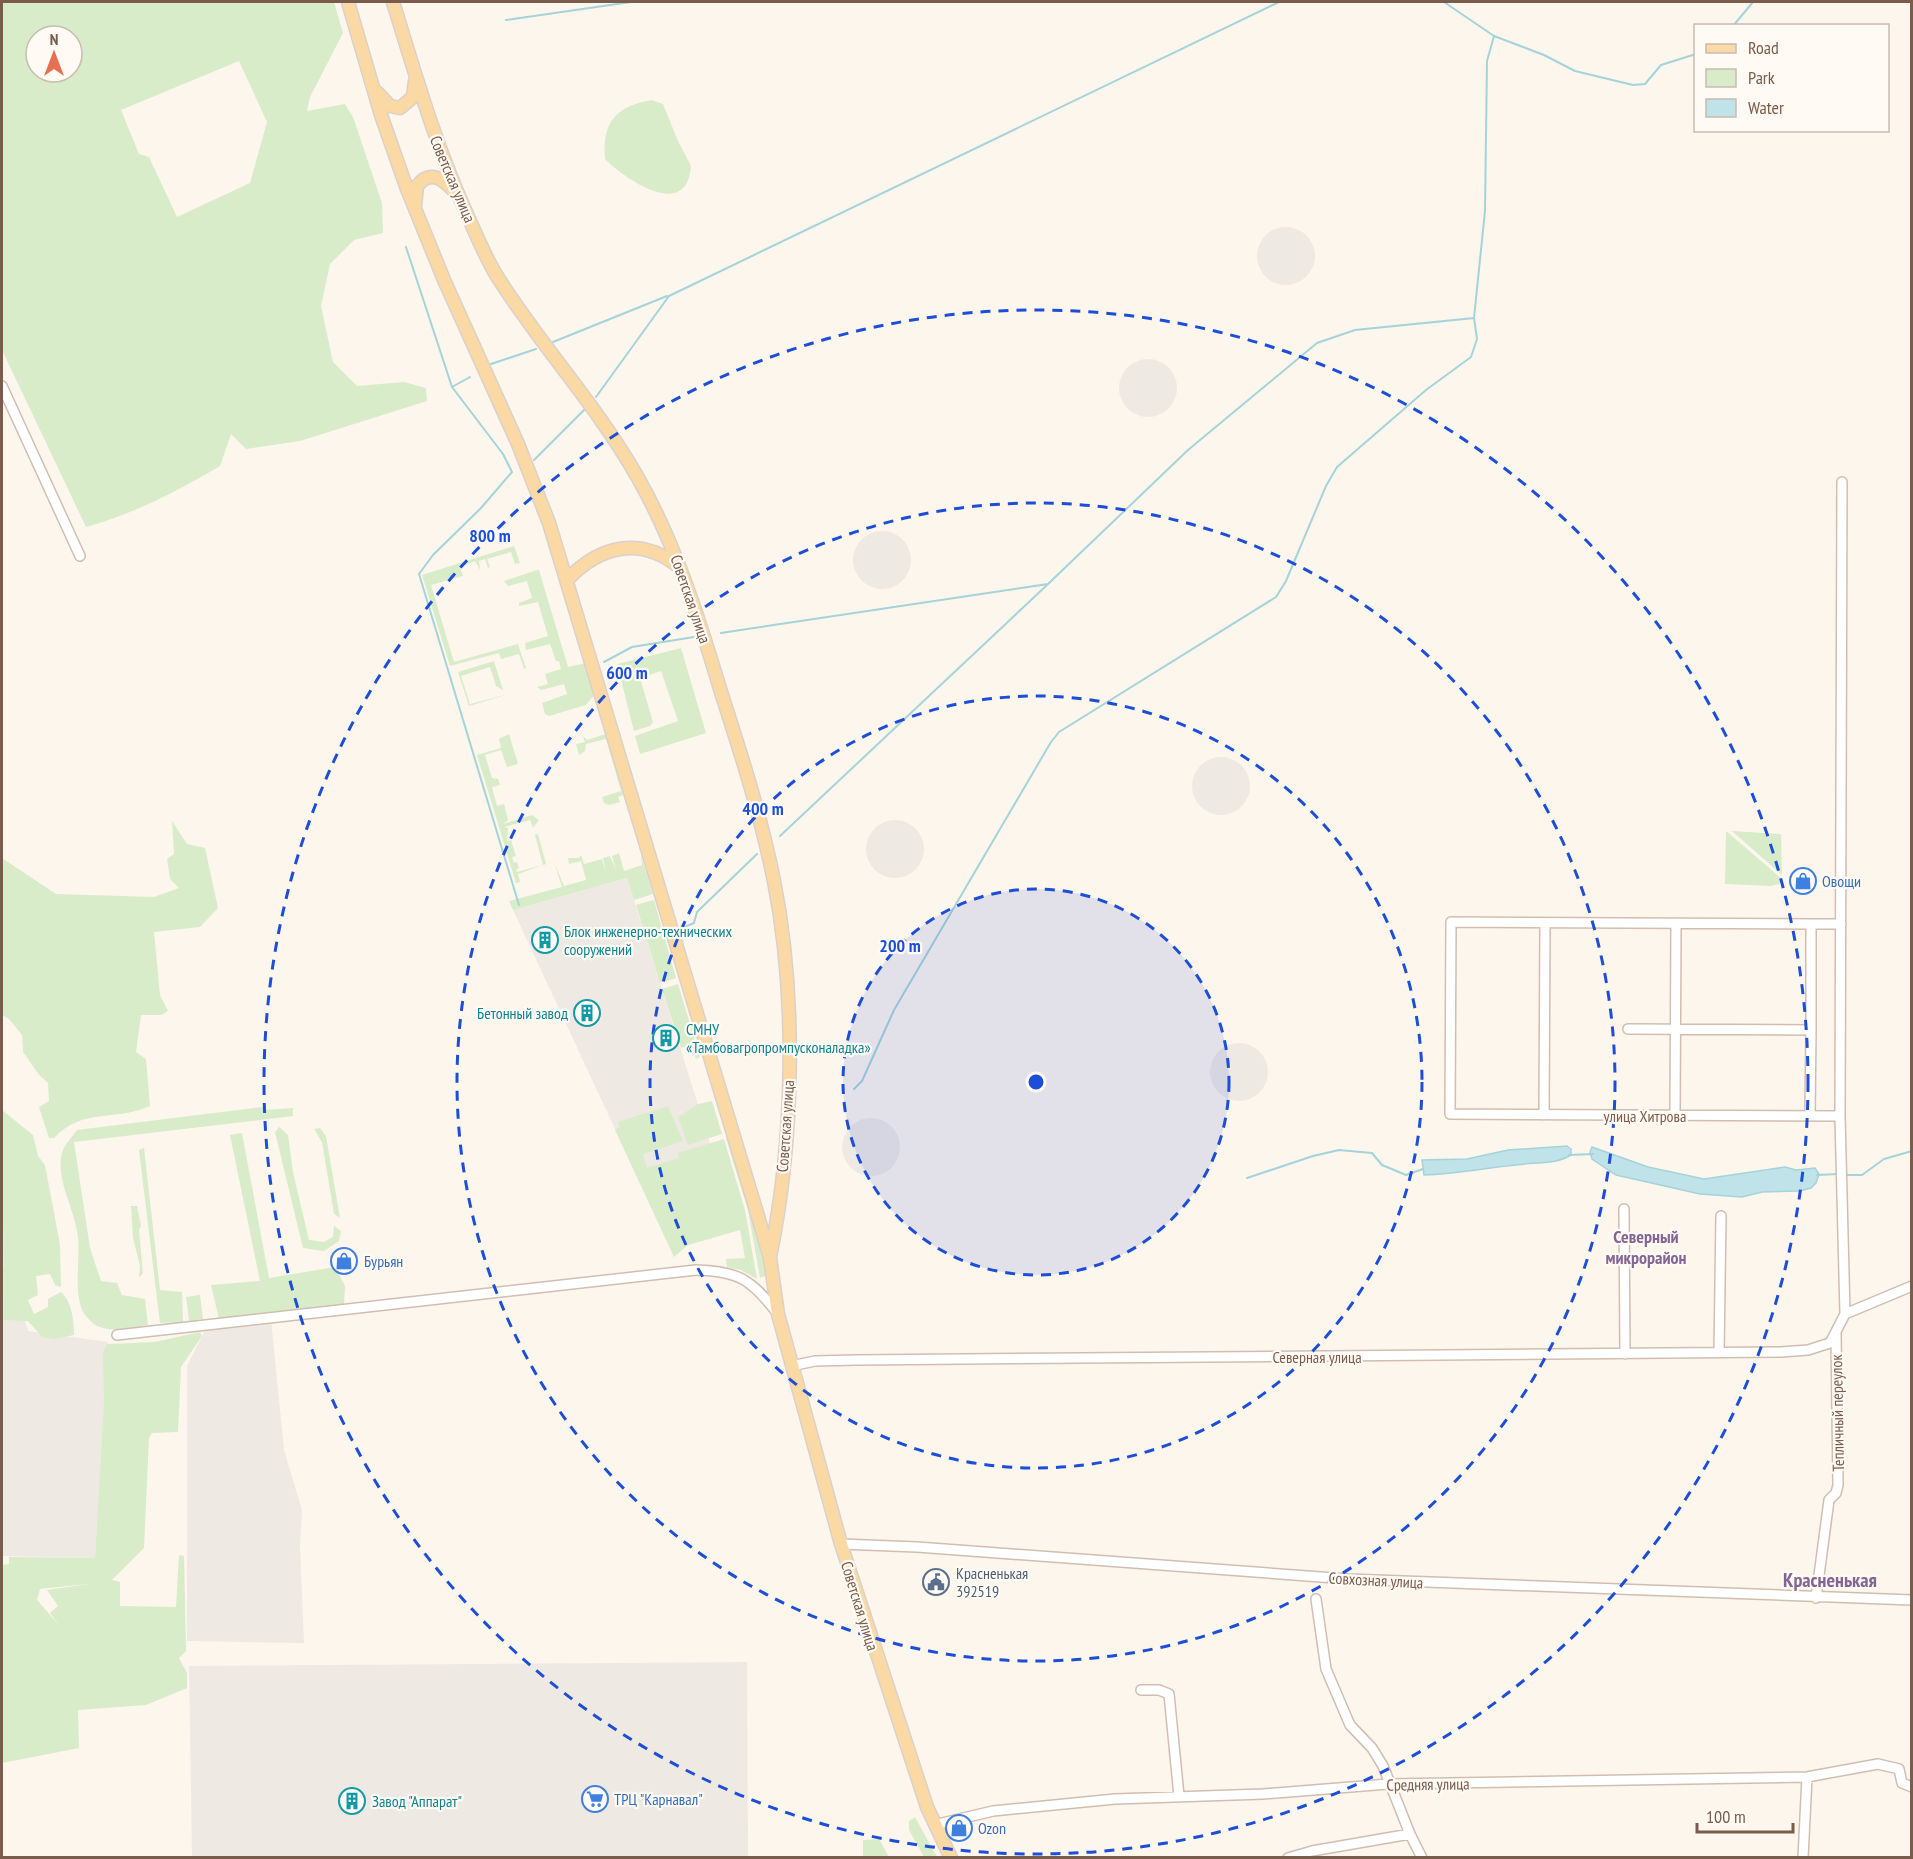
<svg xmlns="http://www.w3.org/2000/svg" width="1913" height="1859" font-family="'PT Sans Narrow',sans-serif">
<style>
.industrial{fill:#efe9e4}
.green{fill:#d8ecc9;fill-rule:evenodd}
.water{fill:#bfe3e8;stroke:#a5d3da;stroke-width:1.5}
.lines{fill:none;stroke-linecap:round;stroke-linejoin:round}
.stream{stroke:#a5d3da;stroke-width:2}
.minor-casing{stroke:#d1beb0;stroke-width:12}
.major-casing{stroke:#dad1cd;stroke-width:15}
.minor{stroke:#fff;stroke-width:9}
.major{stroke:#fbd9a5;stroke-width:12}
.ring{fill:none;stroke:#1d4ed8;stroke-width:3;stroke-dasharray:10 8}
.labels{text-anchor:middle;stroke-width:4.5;stroke-linejoin:round;paint-order:stroke}
.street-label{font-size:16px;fill:#7a5c4d;stroke:#fffaf3}
.shop-label{font-size:16px;fill:#366cbe;stroke:#fffaf3;text-anchor:start}
.culture-label{font-size:16px;fill:#0d838f;stroke:#fffaf3;text-anchor:start}
.service-label{font-size:16px;fill:#4e5e75;stroke:#fffaf3;text-anchor:start}
.neighbourhood-label{font-size:18px;font-weight:bold;fill:#846695;stroke:#fffaf3}
.quarter-label{font-size:20px;font-weight:bold;fill:#846695;stroke:#fffaf3}
.centre{fill:#1d4ed8;stroke:#fffaf3;stroke-width:3}
.ring-label{font-size:18px;text-anchor:middle;font-weight:bold;fill:#1d4ed8;stroke:#fffaf3;stroke-width:4.5;stroke-linejoin:round;paint-order:stroke}
</style>
<rect width="100%" height="100%" fill="#fdf6ec"/>
<path class="industrial" d="M1257 256a29 29 0 1 1 58 0a29 29 0 1 1-58 0Z
M1119 388a29 29 0 1 1 58 0a29 29 0 1 1-58 0Z
M853 560a29 29 0 1 1 58 0a29 29 0 1 1-58 0Z
M1192 786a29 29 0 1 1 58 0a29 29 0 1 1-58 0Z
M866 849a29 29 0 1 1 58 0a29 29 0 1 1-58 0Z
M627,878L710,1143L656,1217L513,910Z
M1210 1072a29 29 0 1 1 58 0a29 29 0 1 1-58 0Z
M842 1147a29 29 0 1 1 58 0a29 29 0 1 1-58 0Z
M9,1265L28,1331L108,1342L95,1558L2,1556V1269Z
M271,1319L284,1450L302,1510L300,1546L304,1643L187,1641V1366L207,1326Z
M747,1662L748,1857H192L189,1666Z"/>
<path class="green" d="M2,2H334L343,33L310,97L307,111L345,104L353,117L382,203L383,233L354,240L330,264L321,306L333,362L357,386L404,382L426,388L427,401L300,441L246,449L231,434L220,466C178,491 133,514 86,527L2,350ZM36,36H72V72H36ZM239,61L267,122L250,183L177,217L149,157L139,154L121,110Z
M652,100L663,104L678,141L691,166C687,222 625,179 605,159C602,122 616,106 652,100Z
M514,546L520,563L515,564L511,552L487,559L490,567L488,568L485,559L479,561L480,570L475,561L460,567L463,576L431,585L454,662L518,644L526,668L524,669L519,654L501,659L499,653L450,666L422,575Z
M537,570H539L568,667L586,663L595,694L586,705L549,716L545,714L542,703L567,694L564,684L541,690L537,687L548,684L545,674L561,669L559,661H556L550,644L526,650L525,643L548,636L538,602L519,606V603L532,598L527,581L508,586L504,581Z
M681,648L706,733L640,754L635,736L678,721L661,671L640,678L653,722L650,726L634,731L617,664Z
M494,661L503,690L496,686L490,667L461,676L470,704L509,694L469,706L458,672Z
M509,734L518,764L507,767L501,750L485,755L492,778L498,779L500,785L492,787L497,806L504,804L508,820L503,824L532,815L539,820L533,828L530,820L504,827L508,828L507,841L511,840L516,856L512,857L514,863L517,862L519,868L516,870L517,872L543,865L535,835L538,834L546,864L518,874L520,882L516,883L477,755L501,748L499,739Z
M606,734L623,795L618,797L620,802L609,805L604,803L602,797L621,791L606,739L586,744L585,751L579,755L576,744L585,742L583,736L587,740Z
M172,821L187,844L205,848L218,908L200,927L154,932L160,995L168,1011L161,1015H141L136,1052L146,1059L150,1106C114,1122 83,1107 54,1138H49L39,1107L49,1101L48,1083L39,1075L23,1052L22,1035L9,1019L2,1015V858L56,894L154,897L179,888L170,879L167,859L174,854Z
M1726,831L1782,879L1779,884L1771,886L1725,884Z
M1732,831L1781,834L1782,875Z
M619,853L624,871L642,865L641,855L653,894L634,900L627,878L513,910L509,901L562,887L554,862L564,886L586,880L581,861L569,864L568,858H579L581,855L584,864L602,859L606,873L603,858L610,856L616,870L612,856Z
M654,900L676,978L660,983L636,905Z
M678,984L700,1057L696,1059L691,1045L681,1048L662,989Z
M712,1101L722,1134L688,1145L678,1117L698,1104Z
M668,1106L683,1141L643,1154L647,1168L679,1158L678,1153L724,1139L745,1210L757,1279L741,1270L727,1267L726,1259L745,1258L740,1230L688,1245L674,1257L615,1130L620,1127L618,1122Z
M263,1107L264,1110L293,1108V1116L74,1142L90,1248L101,1281L117,1283L122,1295L145,1299L148,1325C132,1328 108,1334 94,1324C91,1322 84,1314 82,1310C74,1289 80,1260 78,1237C75,1210 58,1185 61,1157C62,1147 71,1138 77,1130Z
M2,1110L33,1135L38,1156L45,1165L60,1245L61,1287L55,1285L50,1274L36,1276L38,1295L28,1300L34,1314L48,1307V1299L61,1292C72,1301 74,1322 74,1335L54,1339L42,1337L28,1321L4,1320Z
M279,1127L288,1135L293,1172L309,1240L324,1242L333,1237L334,1226L341,1231L339,1241L324,1251L303,1248L275,1132Z
M320,1128L326,1136L340,1218L334,1214L322,1142L314,1129Z
M242,1133L269,1278L335,1267L345,1286L344,1304L219,1319L211,1285L260,1281L230,1135Z
M726,1138L729,1139L752,1208L767,1270L765,1276L760,1278L748,1210Z
M144,1148L160,1290L182,1292L183,1322L160,1323L139,1150Z
M131,1206H137L141,1226L139,1230L143,1274L139,1277L140,1266L133,1238Z
M200,1295L203,1319L189,1321L186,1297Z
M200,1332L202,1336L181,1367L178,1432L152,1433L149,1438L144,1548L112,1580L120,1582V1606L176,1607L179,1555L184,1556L186,1651L179,1658L187,1673V1688L146,1705L78,1710L79,1748L2,1763V1565L9,1564V1557L95,1558L104,1401L103,1352L107,1344L155,1342ZM88,1584L47,1590L58,1606L50,1613L59,1625L37,1600L40,1589Z
M915,1817L937,1857H924L909,1830V1821Z
M879,1839L889,1857H863V1840Z"/>
<path class="water" d="M1567,1146L1571,1149V1155C1555,1165 1534,1162 1516,1165C1485,1168 1456,1174 1424,1175L1422,1160L1467,1159L1508,1150Z
M1592,1147L1648,1167L1704,1179L1785,1167L1796,1170L1815,1168L1819,1174L1816,1183L1811,1188L1800,1191L1762,1192L1742,1197L1700,1194L1616,1175L1592,1159L1590,1152Z"/>
<g class="lines">
<path class="stream" d="M1444,2L1494,36L1544,55L1575,71L1633,85L1645,84L1661,65L1696,54
M506,20L631,2
M1733,26L1753,2
M406,247L452,387L470,377
M553,342L667,296
M491,364L536,349
M452,387L503,454L512,472L481,508L433,555L419,574L519,905
M596,397L669,296L1279,2
M534,460L585,409
M721,633L1048,584L1188,450L1317,343L1355,330L1474,318L1485,211L1487,61L1494,36
M604,662L632,647L694,637
M780,836L1047,585
M678,930L694,923L697,912L757,854
M854,1089L862,1081L894,1010L1051,742L1059,732L1276,597L1286,581L1326,486L1337,467L1426,390L1471,357L1477,339L1474,318
M1569,1155L1593,1154
M1817,1175L1838,1174
M1844,1175H1862L1884,1159L1912,1151
M1247,1178L1313,1156L1339,1150L1372,1153L1382,1165L1406,1175L1423,1169"/>
<defs>
<path id="minor" d="M2,386L80,556
M1811,924L1451,922L1450,1114L1840,1116
M1628,1029L1811,1030L1810,1116
M1811,1030V924H1841
M1544,1115L1545,923
M1675,1115L1676,924
M1624,1209L1625,1354
M1845,1314L1912,1286
M117,1335L696,1270C739,1271 752,1280 778,1314
M1719,1353L1721,1216
M791,1366L815,1361L856,1360L1781,1352L1808,1350L1830,1343L1845,1314L1840,1116L1842,482
M841,1544L917,1547L1348,1579L1912,1600
M1816,1598L1829,1500L1836,1493L1838,1485L1836,1333
M1316,1599L1326,1669L1350,1725L1372,1748L1383,1766L1410,1834
M1141,1690H1159L1169,1694L1179,1796
M934,1825L993,1811L1115,1799L1263,1794L1388,1784L1807,1777L1878,1764L1899,1769L1902,1783L1912,1787
M1288,1858L1312,1851L1410,1834L1422,1858
M1803,1858L1807,1777"/>
<path id="major" d="M348,2L381,115L407,189L444,280L518,444L549,523L757,1213L770,1258L778,1314L841,1544L927,1807L951,1858
M393,2C415,73 435,144 466,212C475,232 484,254 495,273C539,344 597,405 638,478C676,545 699,619 721,692C741,754 761,816 774,881C797,997 794,1141 770,1257
M377,92L390,106L400,108L413,97L415,81
M415,206L417,186C430,169 443,179 454,191
M567,580C600,545 641,536 679,567"/>
</defs>
<use href="#minor" class="minor-casing"/>
<use href="#major" class="major-casing"/>
<use href="#minor" class="minor"/>
<use href="#major" class="major"/>
</g>
<circle cx="1036" cy="1082" r="193" fill="#1d4ed8" fill-opacity=".12"/>
<g class="ring">
<circle cx="1036" cy="1082" r="193"/>
<circle cx="1036" cy="1082" r="386"/>
<circle cx="1036" cy="1082" r="579"/>
<circle cx="1036" cy="1082" r="772"/>
</g>
<defs>
<symbol id="shop-ring" viewBox="-11 -11 22 22"><circle r="9.5" fill="#fffaf3" stroke="#3f7fe0" stroke-width="1.5"/><path d="M-5-2.5h2.3a2.7 3.5 0 0 1 5.4 0H5L5.5 6h-11ZM-1.5-2.5h3a1.5 2.3 0 0 0-3 0Z" fill="#3f7fe0"/></symbol>
<symbol id="building-ring" viewBox="-11 -11 22 22"><circle r="9.5" fill="#fffaf3" stroke="#0f9aa8" stroke-width="1.5"/><path d="M-4-6H4V6H1V3H-1V6H-4ZM-2.5-4.3h1.7v1.8h-1.7ZM.8-4.3h1.7v1.8H.8ZM-2.5-1h1.7V.8h-1.7ZM.8-1h1.7V.8H.8Z" fill="#0f9aa8"/></symbol>
<symbol id="civic-ring" viewBox="-11 -11 22 22"><circle r="9.5" fill="#fffaf3" stroke="#5c6f8a" stroke-width="1.5"/><path d="M-.6-6.5H3V-4.5H.6V-3L4-1V1h2V6H-6V1h2V-1L-.6-3ZM-1.2 2.5V6h2.4V2.5Z" fill="#5c6f8a"/></symbol>
<symbol id="supermarket-ring" viewBox="-11 -11 22 22"><circle r="9.5" fill="#fffaf3" stroke="#3f7fe0" stroke-width="1.5"/><path d="M-6-5.5h2.5l.6 2H6L4.5 2H-2.5L-4.4-4H-6ZM-1.5 3.2a1.3 1.3 0 1 0 .1 0ZM3 3.2a1.3 1.3 0 1 0 .1 0Z" fill="#3f7fe0"/></symbol>
</defs>
<g fill-rule="evenodd">
<use href="#shop-ring" x="1788" y="866" width="30" height="30"/>
<use href="#building-ring" x="530" y="925" width="30" height="30"/>
<use href="#building-ring" x="572" y="998" width="30" height="30"/>
<use href="#building-ring" x="651" y="1023" width="30" height="30"/>
<use href="#shop-ring" x="329" y="1246" width="30" height="30"/>
<use href="#civic-ring" x="921" y="1567" width="30" height="30"/>
<use href="#supermarket-ring" x="580" y="1784" width="30" height="30"/>
<use href="#building-ring" x="337" y="1786" width="30" height="30"/>
<use href="#shop-ring" x="944" y="1813" width="30" height="30"/>
</g>
<g class="labels">
<g class="street-label">
<text transform="translate(453 179) rotate(67)" y="6">Советская улица</text>
<text transform="translate(691 599) rotate(71)" y="6">Советская улица</text>
<text x="1645" y="1122">улица Хитрова</text>
<text transform="translate(785 1126) rotate(-86)" y="6">Советская улица</text>
<text x="1317" y="1363">Северная улица</text>
<text transform="translate(1837 1413) rotate(-91)" y="6">Тепличный переулок</text>
<text transform="translate(1376 1580) rotate(3)" y="6">Совхозная улица</text>
<text transform="translate(860 1606) rotate(73)" y="6">Советская улица</text>
<text transform="translate(1428 1784) rotate(-1)" y="6">Средняя улица</text>
</g>
<g class="shop-label">
<text x="1822" y="887">Овощи</text>
<text x="364" y="1267">Бурьян</text>
<text x="614" y="1805">ТРЦ "Карнавал"</text>
<text x="978" y="1834">Ozon</text>
</g>
<g class="culture-label">
<text x="564" y="937">Блок инженерно-технических<tspan x="564" dy="18">сооружений</tspan></text>
<text x="568" y="1019" text-anchor="end">Бетонный завод</text>
<text x="686" y="1035">СМНУ<tspan x="686" dy="18">«Тамбовагропромпусконаладка»</tspan></text>
<text x="372" y="1807">Завод "Аппарат"</text>
</g>
<g class="service-label">
<text x="956" y="1579">Красненькая<tspan x="956" dy="18">392519</tspan></text>
</g>
<g class="neighbourhood-label">
<text x="1646" y="1243">Северный<tspan x="1646" dy="21">микрорайон</tspan></text>
</g>
<g class="quarter-label">
<text x="1830" y="1587">Красненькая</text>
</g>
</g>
<circle cx="1036" cy="1082" r="9" class="centre"/>
<g class="ring-label">
<text x="490" y="542">800 m</text>
<text x="627" y="679">600 m</text>
<text x="763" y="815">400 m</text>
<text x="900" y="952">200 m</text>
</g>
<rect width="1913" height="1859" fill="none" stroke="#7a5c4d" stroke-width="6"/>
<rect x="1694" y="24" width="195" height="108" fill="#fffaf3" stroke="#cabbb1" stroke-width="1.5"/>
<rect x="1706" y="44" width="30" height="9" fill="#fbd9a5" stroke="#cabbb1" stroke-width="1.5"/>
<text x="1748" y="54" font-size="18" fill="#7a5c4d">Road</text>
<rect x="1706" y="69" width="30" height="18" fill="#d8ecc9" stroke="#cabbb1" stroke-width="1.5"/>
<text x="1748" y="84" font-size="18" fill="#7a5c4d">Park</text>
<rect x="1706" y="99" width="30" height="18" fill="#bfe3e8" stroke="#cabbb1" stroke-width="1.5"/>
<text x="1748" y="114" font-size="18" fill="#7a5c4d">Water</text>
<g transform="translate(54 54)"><circle r="28" fill="#fffaf3" stroke="#cabbb1" stroke-width="1.5"/>
<path d="M0-4.5L10 22L0 15L-10 22Z" fill="#e76f51"/>
<text y="-9" font-size="16" font-weight="bold" text-anchor="middle" fill="#7a5c4d">N</text>
</g>
<path d="M1697 1823v9h96v-9" fill="none" stroke="#7a5c4d" stroke-width="3"/>
<text x="1706" y="1823" font-size="18" fill="#7a5c4d" stroke="#fffaf3" stroke-width="4.5" paint-order="stroke">100 m</text>
</svg>
